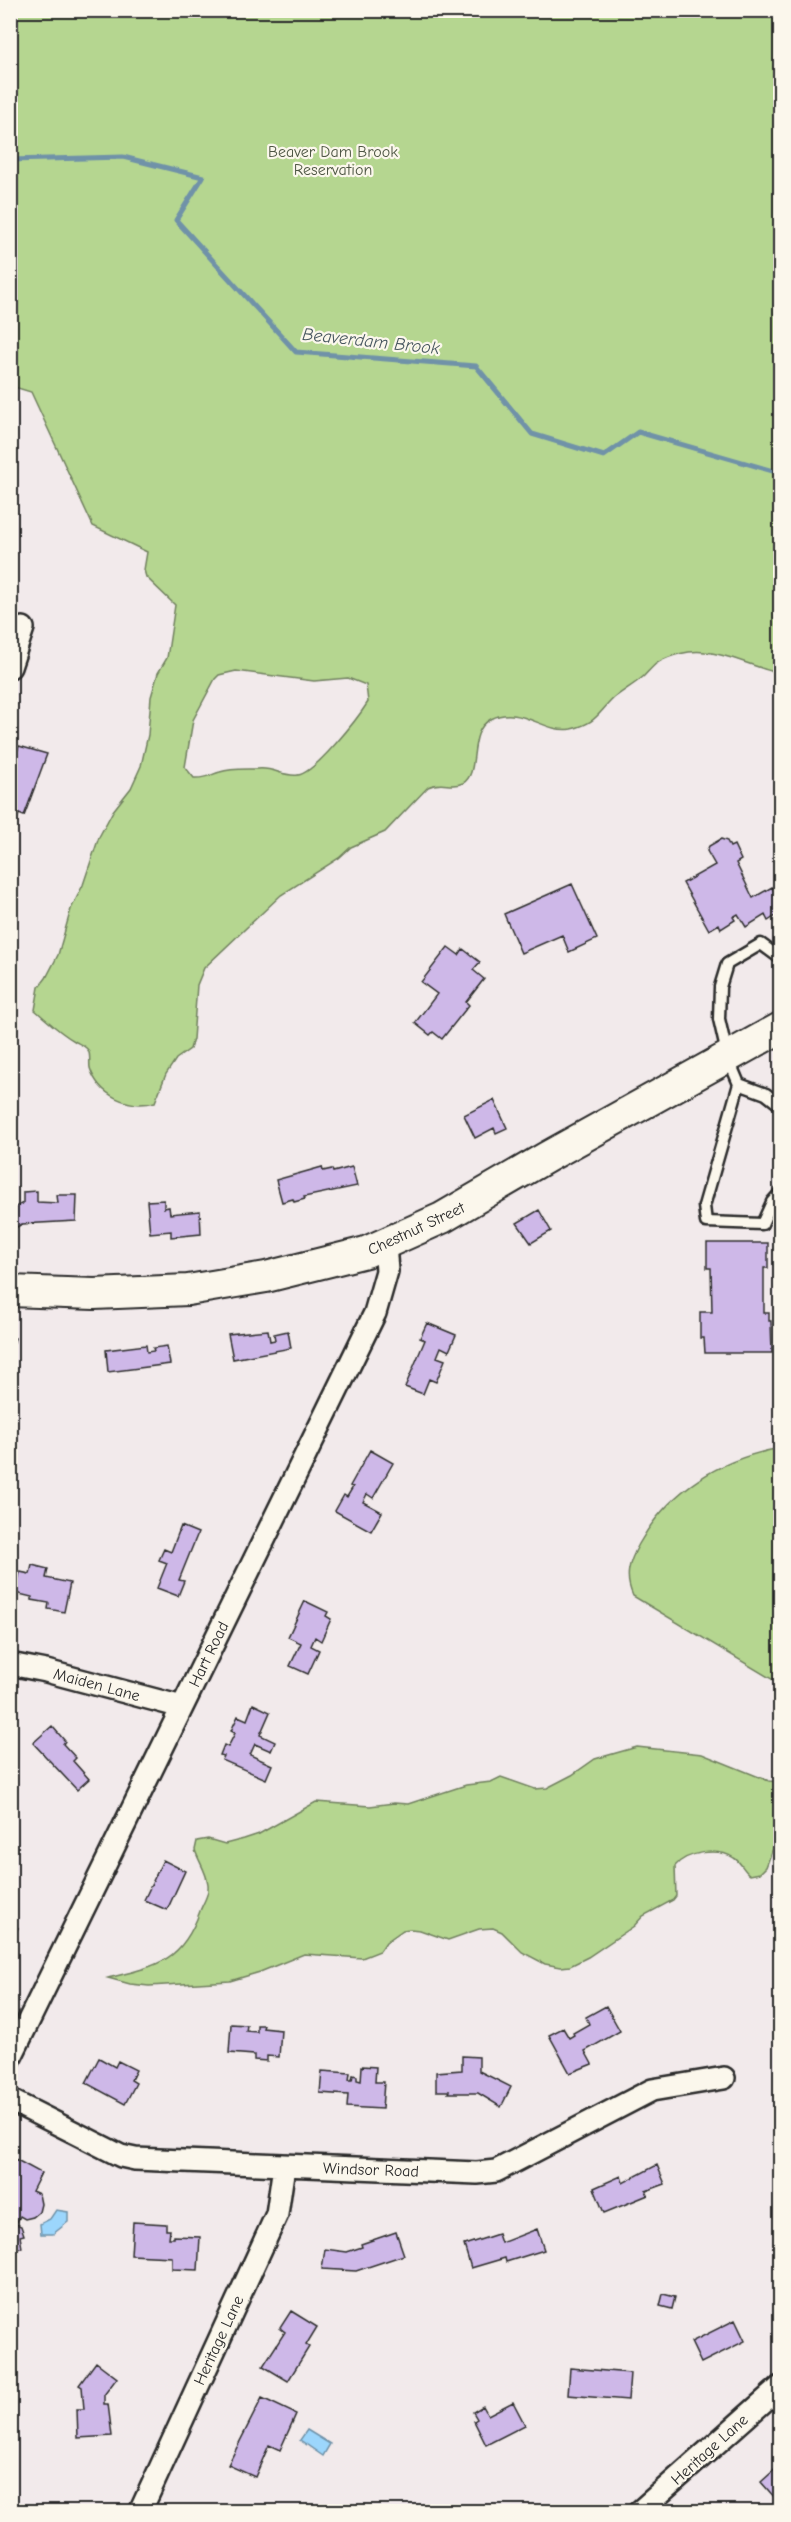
<svg xmlns="http://www.w3.org/2000/svg" width="791" height="2522" font-family="'Comic Neue',sans-serif">
<style>
.green{fill:#b5d690;stroke:#70805e;stroke-width:1.5;fill-rule:evenodd}
.water{fill:#9cd6fc;stroke:#6f92a8;stroke-width:1.5}
.lines{fill:none;stroke-linecap:round;stroke-linejoin:round}
.stream{stroke:#6f92a8;stroke-width:5}
.building{fill:#ceb8e8;stroke:#2b2b2b;stroke-width:1.5}
.lane-casing{stroke:#2b2b2b;stroke-width:15}
.street-casing{stroke:#2b2b2b;stroke-width:26}
.secondary-casing{stroke:#2b2b2b;stroke-width:34}
.lane{stroke:#fbf7ec;stroke-width:10}
.street{stroke:#fbf7ec;stroke-width:21}
.secondary{stroke:#fbf7ec;stroke-width:30}
.labels{text-anchor:middle;stroke-width:4.5;stroke-linejoin:round;paint-order:stroke}
.park-label{font-size:16px;fill:#4e5644;stroke:#fbf7ec}
.street-label{font-size:16px;fill:#2b2b2b;stroke:#fbf7ec}
.water-label{font-size:18px;font-style:italic;fill:#47565f;stroke:#fbf7ec}
</style>
<rect width="100%" height="100%" fill="#f2eaeb"/>
<filter id="ink" filterUnits="userSpaceOnUse"><feTurbulence type="fractalNoise" baseFrequency=".0167" numOctaves="2"/><feDisplacementMap in="SourceGraphic" scale="12" xChannelSelector="R" yChannelSelector="G"/><feConvolveMatrix kernelMatrix="1 2 1 2 8 2 1 2 1" color-interpolation-filters="sRGB"/></filter>
<g filter="url(#ink)">
<path class="green" d="M10,11H780V671H771C749,665 727,654 705,652C689,650 670,655 657,663C652,667 648,672 644,676C635,684 624,690 614,698C597,714 597,723 571,729C545,734 520,704 491,719C466,732 481,773 463,783C451,789 442,780 428,787L385,832L351,847L339,858L281,895L204,968L197,985L193,1039L190,1049L176,1059L166,1074L155,1102C129,1109 99,1096 90,1068C89,1062 91,1055 88,1050C85,1046 80,1044 76,1042C60,1033 49,1022 35,1010L39,987L46,978L58,955L71,909L83,885L99,837L113,811L131,788L141,766L148,735L151,697L158,673L167,658L175,605L146,577L144,570L147,552L93,526L31,392L11,386ZM236,671L314,681L348,678L366,685L368,702C358,718 315,773 298,775C283,777 273,767 258,769C246,769 231,768 220,772C210,775 205,779 194,778L185,767L193,720L215,679L219,675Z
M780,1448V1684L633,1596C624,1576 629,1562 639,1544C669,1490 720,1459 780,1448Z
M637,1747L702,1754L769,1781L780,1782V1836L774,1846L766,1867L760,1873L750,1875C743,1870 741,1862 734,1858C718,1847 687,1852 675,1866L676,1896L673,1900L643,1916L634,1926L588,1957L570,1966L561,1967L545,1964L522,1952L502,1932L493,1928L479,1929L448,1940L420,1930L410,1929L403,1930L386,1942L380,1951L362,1958L304,1954L260,1972L230,1981L149,1986L130,1984L108,1978C157,1966 182,1962 200,1911C204,1901 209,1895 208,1884C206,1871 199,1862 195,1850L197,1841L208,1839L225,1844L244,1839L259,1834L316,1802L370,1806L394,1803L408,1804L466,1785L491,1782L501,1777L535,1789L547,1788L572,1775L595,1759Z"/>
<path class="water" d="M56,2210L68,2212V2222L53,2234H41L40,2224L50,2219Z
M307,2430L330,2444L323,2456L300,2440Z"/>
<g class="lines">
<path class="stream" d="M10,160L123,157L203,177L176,220L296,352L476,366L532,434L604,456L638,432L780,473"/>
</g>
<path class="building" d="M19,746L47,754L24,816L19,814L15,823L10,822V770L17,773L18,768L12,766Z
M721,839L727,841L730,847L734,845L741,860L736,863L753,898L772,887L780,901V913L768,921L765,915L746,927L738,914L733,917L735,920L721,929L719,924L709,930L683,883L715,865L707,851L709,846Z
M572,884L597,939L569,952L562,935L521,953L504,914Z
M448,947L459,955L463,949L480,962L473,970L484,979L466,1002L469,1005L442,1039L433,1032L430,1035L415,1023L437,994L421,982Z
M494,1100L507,1128L496,1133L494,1128L475,1138L464,1115Z
M322,1167L323,1171L332,1169L333,1172L352,1167L357,1186L304,1197L305,1199L294,1202L293,1199L282,1202L276,1180Z
M37,1191V1202L58,1203L57,1195H77L76,1221L22,1224L10,1231V1210L23,1203V1192Z
M164,1200V1208L169,1207L170,1214L200,1211L201,1234L171,1237V1231L150,1233L147,1201Z
M539,1210L551,1231L531,1243L517,1223Z
M707,1243H768V1268H764V1313H769V1321H771L772,1353H705L704,1338H700V1312H712L711,1268H707Z
M427,1323L456,1335L449,1351L441,1347L437,1357L445,1360L436,1382L429,1379L423,1394L405,1387L425,1340L420,1338Z
M268,1330L270,1341L275,1340L274,1334L288,1331L291,1348L233,1359L228,1334Z
M10,1337L15,1338L10,1355Z
M146,1345L147,1352L154,1351L153,1348L167,1346L170,1364L108,1372L106,1350Z
M370,1450L393,1463L373,1498L367,1494L363,1502L382,1512L371,1531L335,1511L344,1495L347,1497L353,1487L350,1486Z
M181,1526L198,1533L179,1580L184,1581L178,1596L157,1588L167,1563L159,1560L164,1549L171,1552Z
M32,1565L48,1569L46,1578L70,1583L64,1612L48,1609L49,1603L32,1600V1597L15,1593L20,1572L30,1574Z
M305,1601L328,1612L326,1616L331,1619L321,1641L315,1637L311,1646L319,1650L308,1674L290,1666L301,1643L288,1637Z
M253,1704L270,1712L260,1735L275,1742L271,1751L255,1744L250,1755L272,1765L266,1779L222,1760L224,1756L220,1755L224,1745L228,1747L235,1733L231,1731L238,1716L247,1720Z
M52,1726L65,1741L63,1744L76,1758L73,1761L89,1779L77,1790L33,1743Z
M163,1860L185,1871L167,1910L144,1900Z
M10,1925L18,1928L10,1944Z
M606,2006L620,2031L585,2051L592,2064L570,2073L549,2035L563,2028L569,2038L574,2035L573,2033L589,2024L586,2017Z
M231,2024L247,2025L246,2031L257,2032V2025H264L263,2028L281,2030L279,2057L267,2056V2061L254,2060V2055L229,2053Z
M462,2056L479,2057V2071L511,2087L501,2107L478,2093H448L449,2091H436V2072L462,2070Z
M99,2058L115,2067L118,2061L136,2070L131,2080L136,2083L125,2104L86,2083Z
M362,2066L376,2067L375,2082H384L382,2109L347,2107L348,2095L320,2093L322,2071L350,2073L349,2080H352L353,2075L357,2076V2080L361,2081Z
M15,2159L41,2173L32,2191L39,2194L41,2204L39,2212L33,2217L25,2219L20,2216L16,2224L21,2226L24,2235L20,2236L22,2248L10,2250V2167Z
M657,2165L665,2184L646,2191L648,2195L604,2213L594,2188L621,2176L623,2183Z
M133,2222L166,2224V2230H170L169,2238H174V2236L200,2237L198,2270L172,2269V2257L131,2255Z
M537,2229L544,2250L506,2262L505,2258L471,2268L464,2245L498,2234L501,2243Z
M396,2232L404,2255L356,2271L322,2269L325,2249L347,2252L362,2247L361,2244Z
M663,2294L675,2297L672,2309L660,2306Z
M291,2311L317,2327L306,2345L309,2347L288,2381L263,2366L285,2332L280,2328Z
M735,2320L745,2341L701,2363L691,2342Z
M96,2362L117,2378L104,2395V2404H108L112,2436L78,2438L77,2409H84L82,2387L79,2385Z
M570,2368L630,2373L628,2400L568,2395Z
M262,2398L296,2414L280,2450L269,2445L255,2477L228,2465Z
M513,2402L525,2425L486,2445L474,2421L477,2419L473,2412L483,2406L488,2415Z
M780,2465V2495L776,2499L761,2482Z"/>
<g class="lines">
<defs>
<path id="lane" d="M780,958L761,944L727,964L720,987L719,1019L728,1058L739,1084L704,1206L706,1222L762,1224L772,1202L780,1193
M739,1084L766,1094L780,1105"/>
<path id="street" d="M10,667L23,628
M10,1664L46,1671L182,1707
M10,2059L375,1313L387,1271L385,1244
M10,2100L121,2156L135,2159L477,2173L496,2171L652,2090L724,2078
M140,2512L277,2214L284,2166
M639,2512L780,2387"/>
<path id="secondary" d="M10,1291L94,1294L188,1290L266,1277L366,1252L442,1218L547,1157L780,1028"/>
</defs>
<use href="#lane" class="lane-casing"/>
<use href="#street" class="street-casing"/>
<use href="#secondary" class="secondary-casing"/>
<use href="#lane" class="lane"/>
<use href="#street" class="street"/>
<use href="#secondary" class="secondary"/>
</g>
</g>
<g class="labels">
<g class="park-label">
<text x="333" y="157">Beaver Dam Brook<tspan x="333" dy="18">Reservation</tspan></text>
</g>
<g class="street-label">
<text transform="translate(416 1228) rotate(-25)" y="6">Chestnut Street</text>
<text transform="translate(208 1654) rotate(-64)" y="6">Hart Road</text>
<text transform="translate(97 1684) rotate(15)" y="6">Maiden Lane</text>
<text transform="translate(371 2169) rotate(2)" y="6">Windsor Road</text>
<text transform="translate(218 2340) rotate(-65)" y="6">Heritage Lane</text>
<text transform="translate(709 2449) rotate(-42)" y="6">Heritage Lane</text>
</g>
<g class="water-label">
<text transform="translate(371 341) rotate(6)" y="6">Beaverdam Brook</text>
</g>
</g>
<rect width="791" height="2522" fill="none" stroke="#fbf7ec" stroke-width="36"/>
<rect x="18" y="18" width="755" height="2486" fill="none" stroke="#2b2b2b" stroke-width="2" filter="url(#ink)"/>
</svg>
